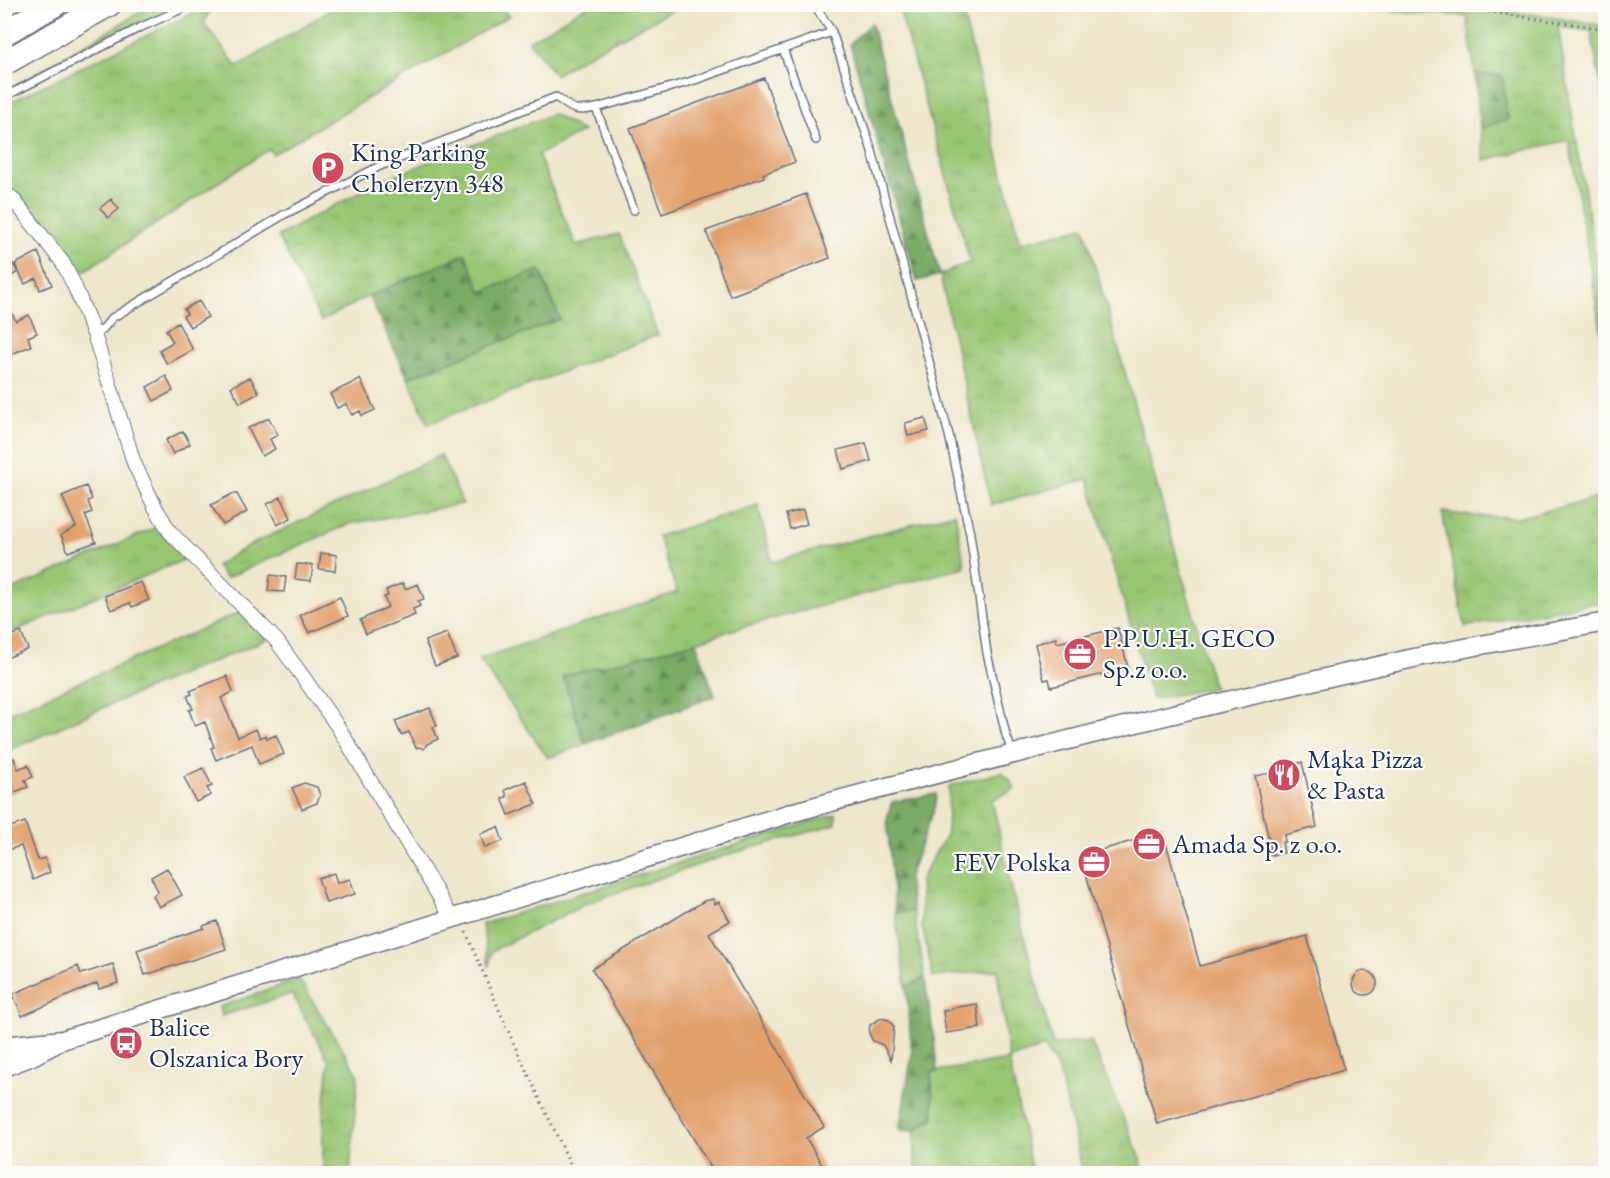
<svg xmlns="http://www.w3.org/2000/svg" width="1610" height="1178" font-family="'EB Garamond',serif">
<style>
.grass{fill:url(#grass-tufts);stroke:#5a7a68;stroke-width:1.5}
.forest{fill:url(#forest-firs);stroke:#4a6d62;stroke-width:1.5}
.building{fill:#e19f6a}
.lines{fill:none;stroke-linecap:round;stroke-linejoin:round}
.service-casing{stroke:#656f84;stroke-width:10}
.minor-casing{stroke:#656f84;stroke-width:16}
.secondary-casing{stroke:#656f84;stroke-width:21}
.motorway-casing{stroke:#656f84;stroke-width:27}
.path{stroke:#656f84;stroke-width:3;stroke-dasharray:1.5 4.5;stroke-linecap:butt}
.service{stroke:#fff;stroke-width:7}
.minor{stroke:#fff;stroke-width:14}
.secondary{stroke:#fff;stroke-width:18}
.motorway{stroke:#fff;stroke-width:24}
.labels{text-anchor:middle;stroke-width:4.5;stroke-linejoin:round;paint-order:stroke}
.poi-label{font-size:27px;fill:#1b2f5e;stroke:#fdfcf7;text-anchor:start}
</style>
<defs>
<pattern id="grass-tufts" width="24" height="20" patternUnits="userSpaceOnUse" patternTransform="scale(1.5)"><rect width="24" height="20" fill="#99c673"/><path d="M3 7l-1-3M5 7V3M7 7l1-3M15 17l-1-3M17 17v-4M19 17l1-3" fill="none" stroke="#83aa66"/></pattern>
<pattern id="forest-firs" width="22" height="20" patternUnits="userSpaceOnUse" patternTransform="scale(1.5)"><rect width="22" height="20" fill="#7aab65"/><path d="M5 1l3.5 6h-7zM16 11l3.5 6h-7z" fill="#638c56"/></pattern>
</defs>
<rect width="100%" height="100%" fill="#fdfcf7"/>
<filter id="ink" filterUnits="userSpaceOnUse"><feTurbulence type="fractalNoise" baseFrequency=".0167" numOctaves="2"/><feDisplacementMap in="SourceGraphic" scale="12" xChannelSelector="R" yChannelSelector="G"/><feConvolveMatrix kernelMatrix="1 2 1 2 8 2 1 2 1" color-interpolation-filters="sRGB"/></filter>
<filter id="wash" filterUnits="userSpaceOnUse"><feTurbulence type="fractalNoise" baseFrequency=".008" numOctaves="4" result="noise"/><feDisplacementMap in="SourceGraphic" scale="24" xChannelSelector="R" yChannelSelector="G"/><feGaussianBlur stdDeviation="1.35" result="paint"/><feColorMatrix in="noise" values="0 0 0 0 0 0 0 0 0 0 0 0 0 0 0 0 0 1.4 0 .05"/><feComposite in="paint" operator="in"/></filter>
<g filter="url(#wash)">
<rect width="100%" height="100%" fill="#eee6ca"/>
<path class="grass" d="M152,5H184L5,92Z
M209,5H212L204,23L237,67L338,5H500L509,16L273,154L269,149L80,274L29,205L5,185L4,105Z
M588,5V4L682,5L584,57L555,75L529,41Z
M898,5H961L1020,243L1084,227L1214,688L1152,699L1088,479L991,505L940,275L970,262Z
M1308,5H1431L1530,14L1605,26V110L1591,31L1558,27L1605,316V355L1569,140L1484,160L1480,128L1508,119L1502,76L1475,74L1467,16Z
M553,114L583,131L538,155L576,245L619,234L658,335L428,424L408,378L560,319L540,270L481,292L465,254L369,296L321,321L278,236L380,181Z
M441,455L463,504L349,524L226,578L216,566L246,547Z
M1605,496V601L1465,627L1442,512L1472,516L1521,517Z
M758,505L772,562L955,513L965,567L732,630L696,642L563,676L585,744L548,758L479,659L677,592L658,536Z
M157,527L186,559L5,635V593Z
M241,612L268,639L116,702L5,752L4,715Z
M1002,772L1010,780L1015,789L992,800L1013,894L1053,1045L1091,1041L1140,1157L1144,1173H1083L1059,1071L1044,1047L1009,1060L1032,1173H916L914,1131L934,1118L931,1072L1009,1060L997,970L933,977L922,926L920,880L947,833L949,786Z
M836,814V824L727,855L590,902L492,951L489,967L482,924Z
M913,911L925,978L906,986L895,913Z
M299,979L358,1074L350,1173H324L323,1172V1120L329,1061L292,994L221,1016L219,1007Z"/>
<path class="forest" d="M871,23L940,275L917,281L850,44Z
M1475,74L1502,75L1508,120L1480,128Z
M465,254L481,292L539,270L560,319L408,378L369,296Z
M696,642L715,696L585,744L563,676Z
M936,794L935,805L908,879L913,911L895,913L887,819L892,802Z
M925,978L935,1046L937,1072H931L934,1118L914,1131L899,1130L912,1054L906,986Z"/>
<g id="blocks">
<path class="building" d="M764,78L795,162L763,174L764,177L662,214L630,128Z
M806,194L830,258L730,296L706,231Z
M111,199L119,209L108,218L100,208Z
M4,250L18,272L4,281Z
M38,252L52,285L40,290L36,278L25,284L15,264Z
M4,297L16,321L29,315L37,333L28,337L31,346L4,357Z
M199,301L208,317L190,327L183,316L187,314L184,309Z
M178,323L193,350L167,364L159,350L173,342L166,330Z
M166,376L173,391L154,401L147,387Z
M250,377L259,393L240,403L231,387Z
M360,379L375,410L362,416L360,411L352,415L346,404L337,408L330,394Z
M269,418L278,435L270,439L275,449L262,456L248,428Z
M925,418L929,431L908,436L905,423Z
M183,431L190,444L173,454L166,440Z
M866,443L871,461L843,469L838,450Z
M86,486L92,499L88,501L92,512L85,515L96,542L68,552L61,535L76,527L62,496Z
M232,494H237L247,512L223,525L211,505Z
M281,497L291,518L277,525L267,504Z
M803,510L807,524L790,529L786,514Z
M321,553L337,555L335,571L319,569Z
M297,564L313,565L311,581L295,579Z
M270,575L286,577L284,592L268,591Z
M141,582L149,600L132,607L130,603L111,610L105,596Z
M403,583L405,589L418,584L424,599L418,601L420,606L413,609L415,615L366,634L360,620L388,607L384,597L388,596L386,590Z
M340,597L348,616L309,633L300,615Z
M1118,628L1128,668L1051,687L1049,679L1044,680L1035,644L1056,638L1057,643Z
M21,632L28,649L4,659V638Z
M447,633L457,658L435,666L425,641Z
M227,676L233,692L221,698L238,737L256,729L260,738L266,735L267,739L276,735L284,754L259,764L252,745L216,760L211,748L214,747L205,722L195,726L189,710L193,709L187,696L192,694L190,691Z
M430,708L437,726L433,727L438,739L427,744L424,749L419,747L416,748L409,732L401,735L395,721Z
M14,758L18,769L28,765L33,777L25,780L28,787L4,796V762Z
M1290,760L1296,764L1302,762L1317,827L1284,835L1285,842H1282L1284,853L1272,855L1255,776L1276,772L1275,768L1281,767L1285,761Z
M203,768L212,786L207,788L211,795L196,802L184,777Z
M526,781L536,804L509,815L502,798L507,797L505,790Z
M304,783L317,787L320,795L317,803L302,809L292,788Z
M25,822L38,860L45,858L50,872L33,880L21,846L4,851V829Z
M498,827L503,841L485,848L480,834Z
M1163,832L1200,966L1307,936L1344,1070L1157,1124L1081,856Z
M167,868L182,895L159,907L153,896L158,891L151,877Z
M334,873L337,883L350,879L355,894L326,903L318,878Z
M713,899L715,904L719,902L730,921L709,933L824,1127L806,1138L827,1173H714L592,969L704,901Z
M217,921L226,949L145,975L137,950L204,928L203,926Z
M113,964L118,983L99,989L97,983L22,1016L13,994L78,966L81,974Z
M1353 983a12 12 0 1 1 24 0a12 12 0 1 1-24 0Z
M977,1004L980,1028L946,1033L943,1011L951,1010V1008Z
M881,1018L889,1020L894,1027L891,1060L883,1045L873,1041L869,1033L870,1025Z"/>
</g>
</g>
<g filter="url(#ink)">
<use href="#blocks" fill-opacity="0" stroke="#656f84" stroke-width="1.5"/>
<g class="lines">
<defs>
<path id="service" d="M814,4L832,32L872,151L949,435L970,534L987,653L1006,735L1013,754
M783,49L816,140
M4,97L139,28L193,4
M634,210L596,108L689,82L832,32
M94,334L102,330L112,318L285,214L380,166L556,97C573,110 575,112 596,108"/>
<path id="minor" d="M4,193L12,198L32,223L63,263L75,287L94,334L134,463L155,507L170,532L276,640L303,677L338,727L452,918"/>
<path id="secondary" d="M4,1046L62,1040L794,812C1000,756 1206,704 1414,658C1478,645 1542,634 1606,622
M4,1067L32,1056L55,1044"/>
<path id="motorway" d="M4,33L55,4
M4,63L109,4"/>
</defs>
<use href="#service" class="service-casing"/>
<use href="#minor" class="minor-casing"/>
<use href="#secondary" class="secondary-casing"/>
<use href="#motorway" class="motorway-casing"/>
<path class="path" d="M1423,4L1456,7L1606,29
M884,7L899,4
M466,932L512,1040L575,1174"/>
<use href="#service" class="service"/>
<use href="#minor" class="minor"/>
<use href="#secondary" class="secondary"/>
<use href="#motorway" class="motorway"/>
</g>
</g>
<defs>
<symbol id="parking-disc" viewBox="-11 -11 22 22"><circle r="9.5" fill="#d1495b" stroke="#fdfcf7"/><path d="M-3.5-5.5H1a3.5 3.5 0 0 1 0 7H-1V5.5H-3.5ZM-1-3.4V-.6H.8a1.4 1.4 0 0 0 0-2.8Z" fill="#fff"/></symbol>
<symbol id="office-disc" viewBox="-11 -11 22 22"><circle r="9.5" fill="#d1495b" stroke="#fdfcf7"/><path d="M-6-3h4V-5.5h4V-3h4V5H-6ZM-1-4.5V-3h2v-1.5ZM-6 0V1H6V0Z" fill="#fff"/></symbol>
<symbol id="restaurant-disc" viewBox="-11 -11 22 22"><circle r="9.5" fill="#d1495b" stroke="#fdfcf7"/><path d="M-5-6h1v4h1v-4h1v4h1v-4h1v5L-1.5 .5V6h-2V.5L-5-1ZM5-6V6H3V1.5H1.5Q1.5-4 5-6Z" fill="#fff"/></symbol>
<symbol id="bus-disc" viewBox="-11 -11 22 22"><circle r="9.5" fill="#d1495b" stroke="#fdfcf7"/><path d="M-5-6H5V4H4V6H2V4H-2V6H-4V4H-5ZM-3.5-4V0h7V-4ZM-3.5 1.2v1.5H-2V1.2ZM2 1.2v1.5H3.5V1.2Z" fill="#fff"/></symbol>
</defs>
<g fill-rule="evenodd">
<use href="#parking-disc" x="309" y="149" width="38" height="38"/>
<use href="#office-disc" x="1061" y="635" width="38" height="38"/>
<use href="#restaurant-disc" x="1265" y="756" width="38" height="38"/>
<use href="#office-disc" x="1130" y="825" width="38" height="38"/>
<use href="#office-disc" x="1075" y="843" width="38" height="38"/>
<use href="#bus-disc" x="107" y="1024" width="38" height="38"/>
</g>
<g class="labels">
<g class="poi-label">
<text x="351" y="161">King Parking<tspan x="351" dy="31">Cholerzyn 348</tspan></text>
<text x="1103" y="647">P.P.U.H. GECO<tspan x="1103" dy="31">Sp.z o.o.</tspan></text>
<text x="1307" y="768">Mąka Pizza<tspan x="1307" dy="31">&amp; Pasta</tspan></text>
<text x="1172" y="853">Amada Sp. z o.o.</text>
<text x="1071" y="871" text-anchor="end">FEV Polska</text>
<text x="149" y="1036">Balice<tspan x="149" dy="31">Olszanica Bory</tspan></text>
</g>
</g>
<rect width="1610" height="1178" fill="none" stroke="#fdfcf7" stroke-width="24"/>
</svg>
